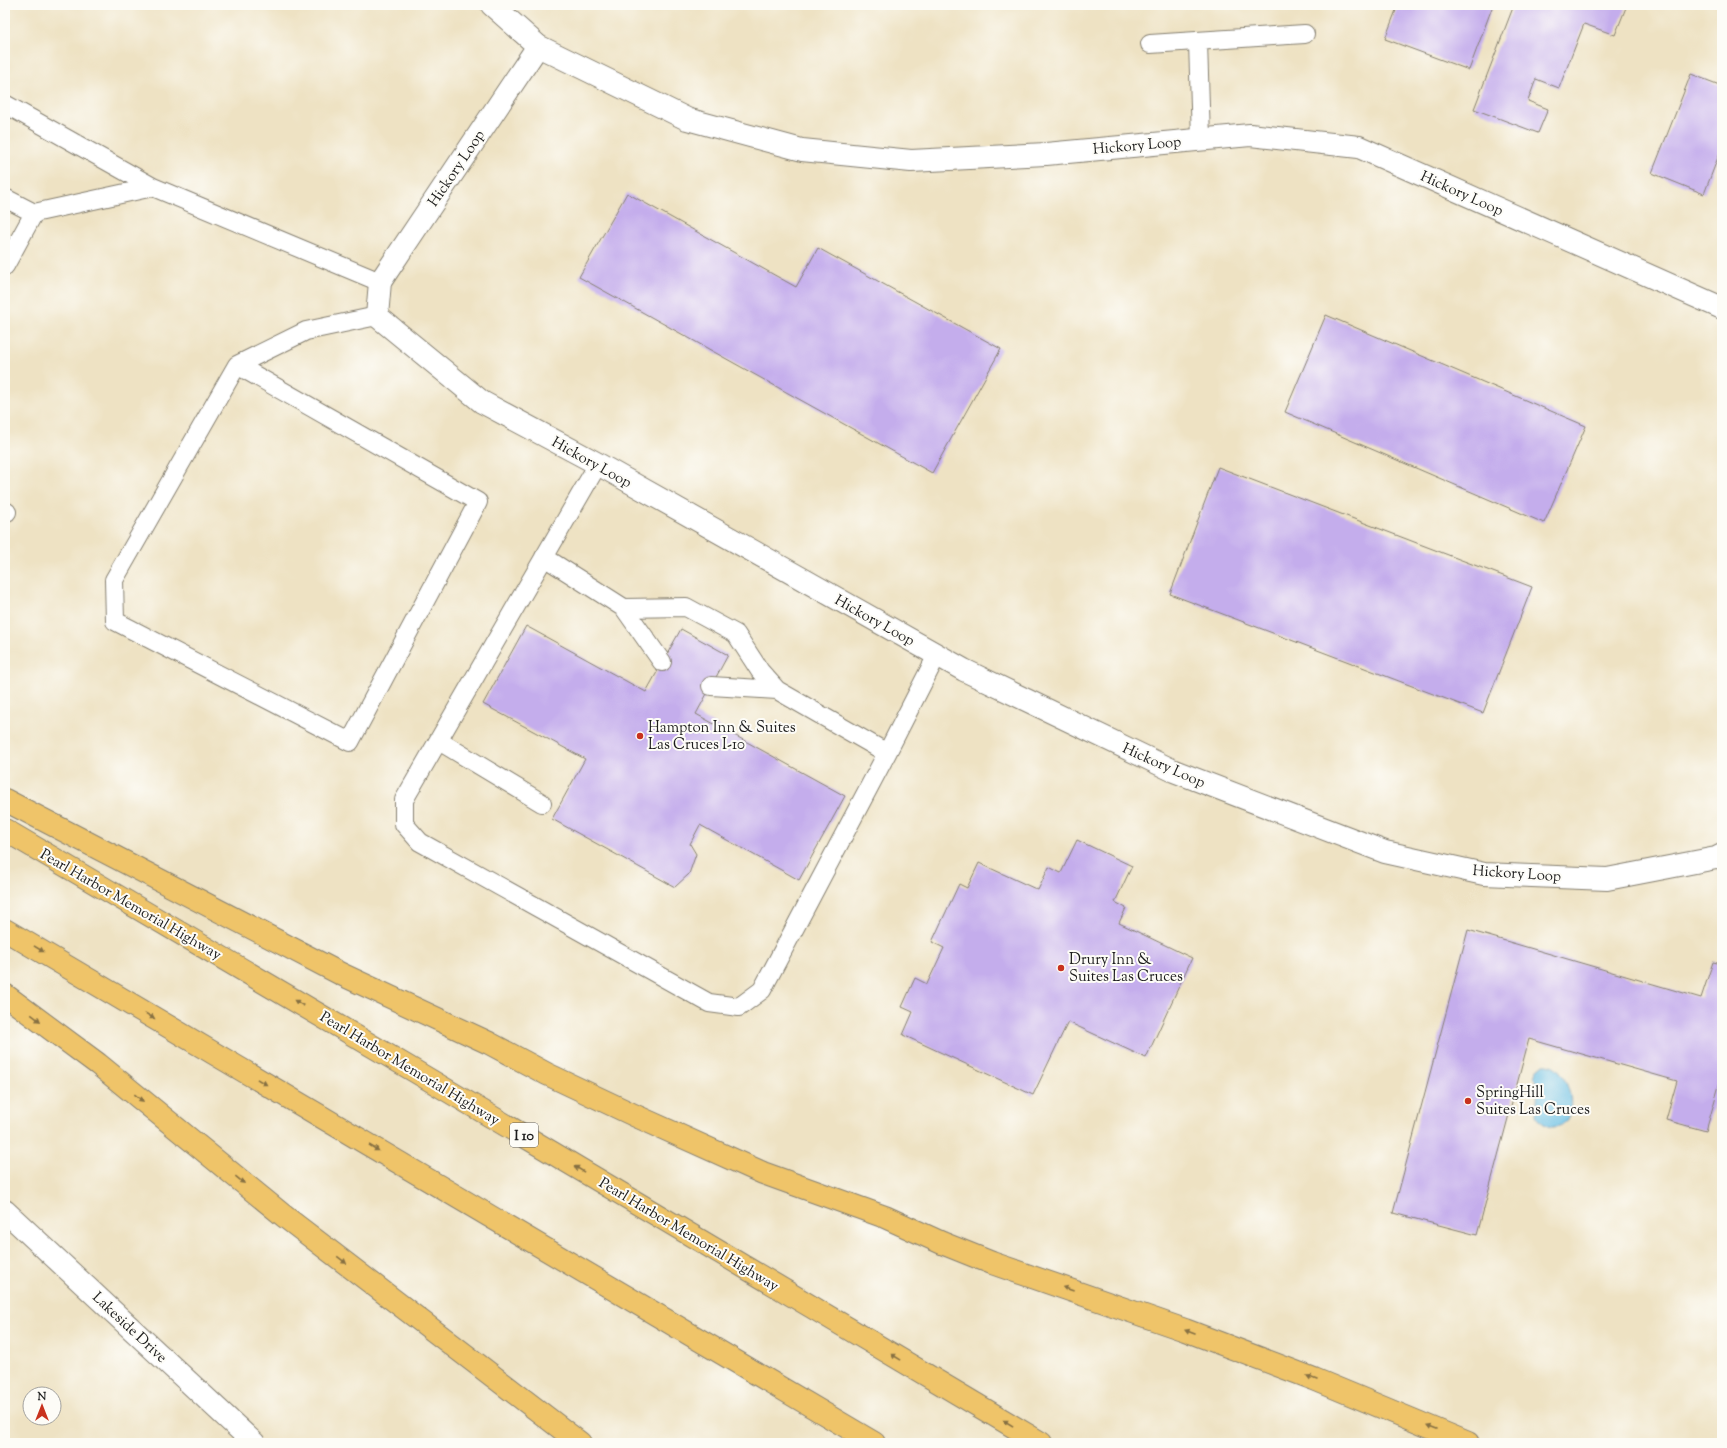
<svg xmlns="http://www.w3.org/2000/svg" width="1727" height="1448" font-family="'Sorts Mill Goudy',serif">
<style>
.water{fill:#66bee3;stroke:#416d80}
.building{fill:#c4adec}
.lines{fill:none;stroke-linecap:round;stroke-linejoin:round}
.service-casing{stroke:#857f70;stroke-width:20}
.minor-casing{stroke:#857f70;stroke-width:24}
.motorway-casing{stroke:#857f70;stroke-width:24}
.service{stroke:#fff;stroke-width:18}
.minor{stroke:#fff;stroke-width:22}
.motorway{stroke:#efc469;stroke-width:22}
.oneway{fill:#867042}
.poi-dot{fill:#c8321e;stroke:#fdfcf7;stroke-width:1.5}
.labels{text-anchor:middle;stroke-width:4;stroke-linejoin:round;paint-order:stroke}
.shield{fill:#fdfcf7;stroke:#605f5e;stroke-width:1}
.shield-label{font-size:14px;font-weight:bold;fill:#1c1c1c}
.street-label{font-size:15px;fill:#1c1c1c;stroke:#fdfcf7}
.poi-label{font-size:15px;fill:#1c1c1c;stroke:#fdfcf7;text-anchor:start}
</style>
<rect width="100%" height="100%" fill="#fdfcf7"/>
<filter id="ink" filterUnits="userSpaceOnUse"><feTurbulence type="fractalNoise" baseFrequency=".025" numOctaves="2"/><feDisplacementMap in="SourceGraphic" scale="8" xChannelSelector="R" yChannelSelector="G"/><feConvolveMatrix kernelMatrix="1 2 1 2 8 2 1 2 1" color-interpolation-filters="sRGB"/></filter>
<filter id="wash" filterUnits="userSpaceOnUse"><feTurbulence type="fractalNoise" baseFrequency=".012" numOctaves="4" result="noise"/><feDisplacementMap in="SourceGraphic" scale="16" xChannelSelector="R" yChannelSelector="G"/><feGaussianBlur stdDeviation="0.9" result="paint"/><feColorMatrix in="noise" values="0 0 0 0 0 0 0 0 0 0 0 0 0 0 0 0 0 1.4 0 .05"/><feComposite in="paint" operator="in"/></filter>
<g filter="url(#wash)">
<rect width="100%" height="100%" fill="#eee2c3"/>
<path class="water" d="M1544,1064C1570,1061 1584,1127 1553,1127C1545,1127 1540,1121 1536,1115L1538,1085L1535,1077L1537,1070Z"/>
<g id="blocks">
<path class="building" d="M1398,5H1493L1469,70L1385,39Z
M1514,5H1627L1615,35L1584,24L1559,88L1536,79L1528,101L1548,109L1538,133L1474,109Z
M1691,74L1722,86V147L1704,194L1652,173Z
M627,193L796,287L818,248L1001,349L932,473L579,277Z
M1326,315L1586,426L1544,523L1285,412Z
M1218,467L1532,587L1483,713L1170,594Z
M526,626L646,692L681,629L728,655L696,714L845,796L799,880L700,825L690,844L696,854L689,874L675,887L552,819L585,759L483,704Z
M1077,840L1132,866L1115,902L1126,908L1119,923L1192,958L1146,1058L1068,1022L1033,1095L903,1035L913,1012L902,1007L915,978L927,984L944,948L932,942L959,884L967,888L979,863L1038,890L1049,867L1061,873Z
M1468,930L1701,998L1713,962L1722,964V1075L1706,1131L1666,1120L1677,1081L1529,1039L1477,1235L1393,1213Z"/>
</g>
</g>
<g filter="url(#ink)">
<use href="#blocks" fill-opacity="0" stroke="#857f70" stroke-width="1"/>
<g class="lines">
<defs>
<path id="service" d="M1198,42L1201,139
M1150,44L1305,34
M5,104L153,187
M5,198L34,213L153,187L380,282
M5,266L34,213
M237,365L478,502L350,742L115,621L114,580L237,365L306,331L377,316
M598,464L404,800V824L420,842L709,1003L739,1007L762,990L887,753L937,655
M5,511L7,512
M544,557L624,608L686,607L736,634L760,671L777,690L887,753
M624,608L662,662
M711,686L777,690
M439,741L542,803"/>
<path id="minor" d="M492,5L538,46
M1722,308L1359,147L1250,135L1046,154L911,161L802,150L687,119L538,46L380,282L377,316L482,402L598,464L964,670L1174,771L1385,852L1484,874L1607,879L1716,858L1722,855
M5,1211L254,1443"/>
<path id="motorway" d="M5,800L341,974L489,1043L547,1074L636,1116L763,1173L885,1217L942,1243L992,1263L1185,1330L1314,1379L1468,1443
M5,830L396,1060L1041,1443
M5,930L874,1443
M5,995L98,1064L284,1216L580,1443"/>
</defs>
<use href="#service" class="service-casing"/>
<use href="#minor" class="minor-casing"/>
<use href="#motorway" class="motorway-casing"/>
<use href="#service" class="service"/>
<use href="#minor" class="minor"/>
<use href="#motorway" class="motorway"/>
</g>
<defs><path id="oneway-solid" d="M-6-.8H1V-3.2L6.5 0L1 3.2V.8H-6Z"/></defs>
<g class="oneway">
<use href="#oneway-solid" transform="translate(39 949) rotate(31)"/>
<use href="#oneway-solid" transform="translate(299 1003) rotate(-150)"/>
<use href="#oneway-solid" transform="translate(150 1016) rotate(31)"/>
<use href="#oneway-solid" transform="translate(36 1018) rotate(37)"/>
<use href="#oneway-solid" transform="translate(262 1082) rotate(31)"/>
<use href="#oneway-solid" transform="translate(139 1098) rotate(39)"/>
<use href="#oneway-solid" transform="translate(374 1148) rotate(31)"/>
<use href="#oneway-solid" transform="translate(579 1169) rotate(-149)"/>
<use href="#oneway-solid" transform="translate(240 1180) rotate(39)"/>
<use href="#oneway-solid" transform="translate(342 1260) rotate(37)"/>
<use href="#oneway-solid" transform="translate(1068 1289) rotate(-161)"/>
<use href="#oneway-solid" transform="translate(1190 1332) rotate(-159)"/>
<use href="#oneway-solid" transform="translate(896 1357) rotate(-149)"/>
<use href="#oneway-solid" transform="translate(1312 1378) rotate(-158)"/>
<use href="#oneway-solid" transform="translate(1008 1423) rotate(-149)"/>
<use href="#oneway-solid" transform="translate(1432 1427) rotate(-159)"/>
</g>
</g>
<g class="poi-dot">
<circle cx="640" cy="736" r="4"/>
<circle cx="1061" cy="968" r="4"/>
<circle cx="1468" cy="1101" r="4"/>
</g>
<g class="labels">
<rect class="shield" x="510" y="1123" width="28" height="24" rx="3"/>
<g class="shield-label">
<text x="524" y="1140">I 10</text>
</g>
<g class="street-label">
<text transform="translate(1137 145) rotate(-5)" y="5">Hickory Loop</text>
<text transform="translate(456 168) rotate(-56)" y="5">Hickory Loop</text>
<text transform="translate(1462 193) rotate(24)" y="5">Hickory Loop</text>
<text transform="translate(592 462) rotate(29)" y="5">Hickory Loop</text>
<text transform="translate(875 620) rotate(29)" y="5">Hickory Loop</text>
<text transform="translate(1164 765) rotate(24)" y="5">Hickory Loop</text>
<text transform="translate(1517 873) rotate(4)" y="5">Hickory Loop</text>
<text transform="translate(131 904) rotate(30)" y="5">Pearl Harbor Memorial Highway</text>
<text transform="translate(410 1068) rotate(31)" y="5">Pearl Harbor Memorial Highway</text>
<text transform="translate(689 1234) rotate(31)" y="5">Pearl Harbor Memorial Highway</text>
<text transform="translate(130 1327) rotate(43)" y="5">Lakeside Drive</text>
</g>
<g class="poi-label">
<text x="648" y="732">Hampton Inn &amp; Suites<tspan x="648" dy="17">Las Cruces I-10</tspan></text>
<text x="1069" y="964">Drury Inn &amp;<tspan x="1069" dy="17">Suites Las Cruces</tspan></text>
<text x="1476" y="1097">SpringHill<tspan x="1476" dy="17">Suites Las Cruces</tspan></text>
</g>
</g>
<rect width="1727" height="1448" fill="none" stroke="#fdfcf7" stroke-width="20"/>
<g transform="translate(42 1406)"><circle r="19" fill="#fdfcf7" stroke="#a3a29f"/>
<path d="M0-3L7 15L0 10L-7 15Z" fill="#c8321e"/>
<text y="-6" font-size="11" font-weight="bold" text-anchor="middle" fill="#1c1c1c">N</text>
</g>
</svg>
